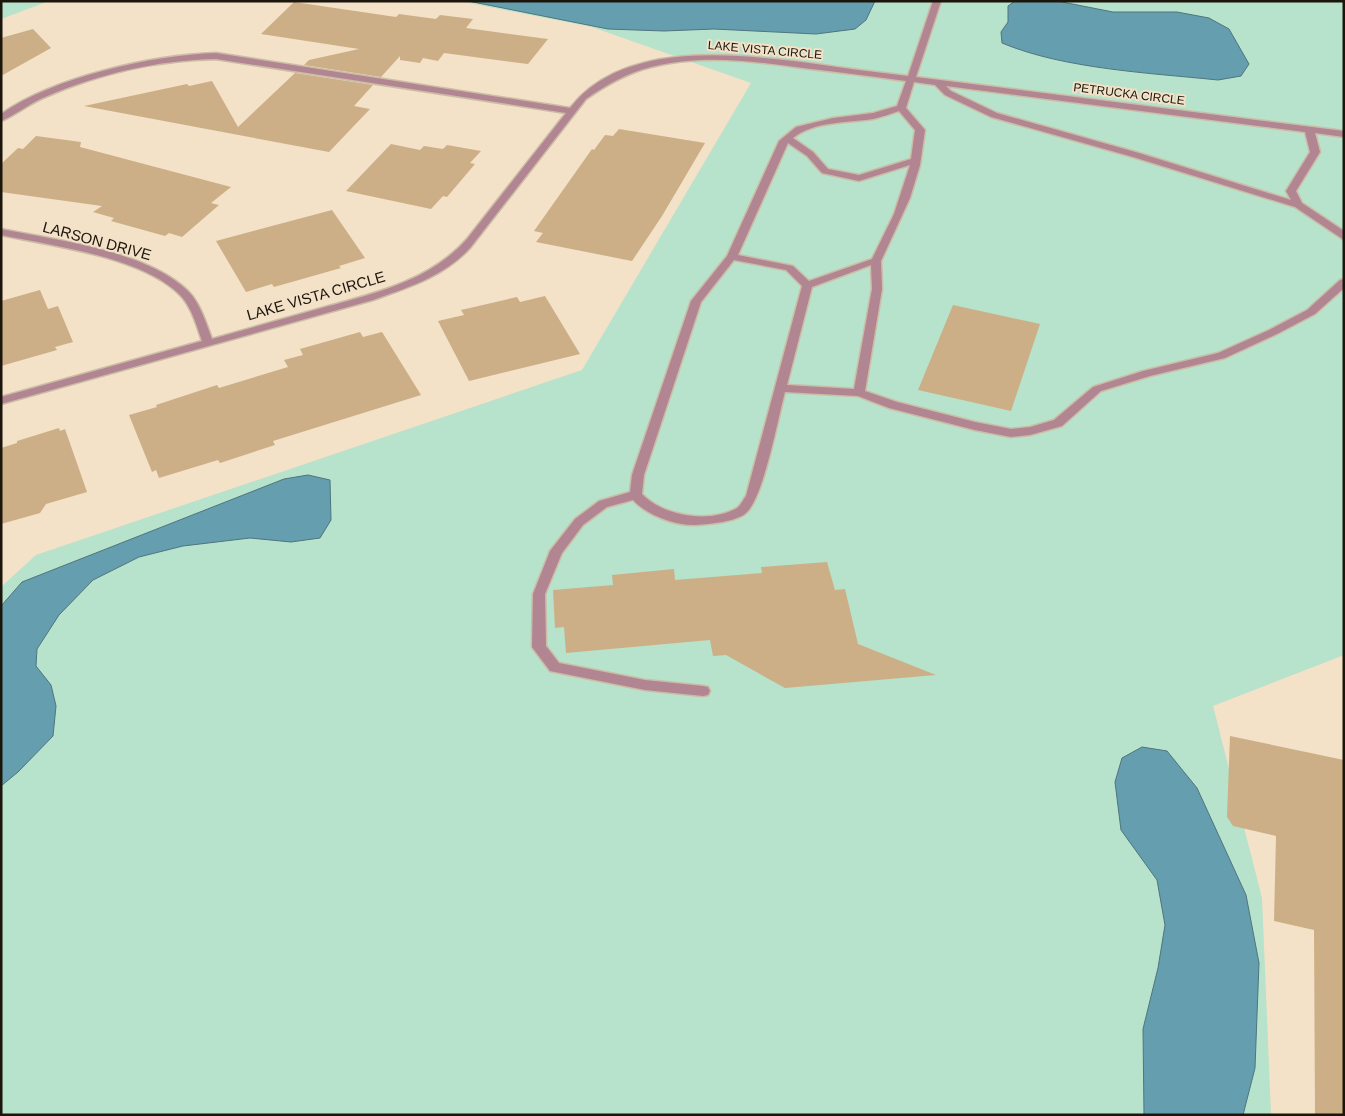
<svg xmlns="http://www.w3.org/2000/svg" width="1345" height="1116" font-family="Helvetica,sans-serif">
<style>
.green{fill:#b7e2cb}
.water{fill:#659eae;stroke:#4f757d}
.building{fill:#ccaf86}
.lines{fill:none;stroke-linecap:round;stroke-linejoin:round}
.minor-casing{stroke:#ccbca6;stroke-width:3}
.minor{fill:#b18591;fill-rule:evenodd}
.labels{text-anchor:middle;stroke-width:4;stroke-linejoin:round;paint-order:stroke}
.far-street-label{font-size:12px;fill:#1b150c;stroke:#f3e1c8}
.street-label{font-size:15px;fill:#1b150c;stroke:#f3e1c8}
</style>
<rect width="100%" height="100%" fill="#f3e1c8"/>
<path class="green" d="M1,1H49L1,19Z
M459,1H1344V655L1213,706L1262,898L1271,1115H1V587L36,555L582,370L751,83L592,27Z"/>
<path class="water" d="M468,1H875L866,20L855,29L816,34L714,29L664,31L608,29Z
M1015,1H1057L1113,12H1177L1209,18L1229,29L1249,64L1241,76L1218,80C1150,73 1064,69 1002,43L1001,32L1008,22V6Z
M308,475L330,480L331,520L320,538L291,542L250,538L183,546L139,557L93,580L59,615L37,649L36,666L51,685L56,706L53,736L18,772L1,786V606L22,582L284,479Z
M1142,747L1167,751L1197,788L1246,895L1259,963L1255,1068L1243,1115H1144L1143,1029L1158,968L1165,925L1157,880L1121,830L1115,782L1122,758Z"/>
<path class="building" d="M294,2L396,17L399,14L436,19L440,15L473,19L466,28L548,39L528,64L444,53L438,61L423,58L420,63L400,60V56L381,77L304,65L309,60L359,49L261,34Z
M33,29L51,48L1,76V38Z
M295,73L373,85L354,106L370,109L329,152L84,106L187,84L189,86L212,81L238,127Z
M619,129L705,143L662,216L632,261L536,242L543,233L534,231L592,149L594,150L605,135L613,136Z
M36,136L81,142L80,147L231,187L211,203L219,205L182,237L169,233L165,236L111,221L114,218L93,212L102,206L1,192V164L18,148L23,149Z
M391,144L420,150L424,146L443,149L447,145L481,151L470,163L475,164L447,197L443,196L431,209L346,191Z
M332,210L365,258L339,266L341,268L274,287L272,284L246,292L216,241Z
M40,290L48,309L58,306L73,342L55,347L57,350L1,366V301Z
M545,296L580,354L469,381L438,321L464,315L461,310L517,297L520,302Z
M953,305L1040,324L1011,411L918,390Z
M360,332L363,337L382,332L421,395L273,441L275,445L220,463L218,460L159,478L156,470L152,472L129,415L157,407L156,405L217,385L219,388L288,367L284,360L303,355L300,349Z
M59,428L60,431L65,429L87,492L46,504L40,513L1,524V448L17,443V441Z
M827,562L835,590L845,589L858,644L936,675L785,688L726,655L713,656L710,640L566,653L564,627L555,628L553,590L613,585L612,575L674,569L675,580L762,573L761,567Z
M1230,736L1344,760V1115H1315L1314,930L1274,921L1276,836L1233,826L1227,817Z"/>
<g class="lines">
<defs>
<path id="minor" d="M933,1H941L916,77L1344,131V137L1315,133L1320,152L1296,191L1302,203L1344,231V240L1295,207L1133,157L991,117L945,95L935,85L914,82L906,108L925,130L920,165L910,198L881,261L882,289L865,391L897,402L975,422L1011,429L1030,427L1054,420L1093,387L1143,371L1218,353L1269,330L1307,310L1340,280L1344,279V288L1315,314L1277,334L1225,358L1150,376L1101,391L1062,426L1030,435L1011,437L975,430L889,408L858,396L785,392C778,418 764,495 747,512C738,522 709,524 696,525C675,526 647,515 633,500L607,507L583,525L562,553L545,594L546,646L559,663L645,680L703,686L708,687L710,691L708,695L703,696L645,690L550,671L532,647L533,594L550,551L575,519L599,501L630,492L632,475L691,301L727,256L779,141L796,127L833,118L873,113L897,106L906,81C872,76 837,72 803,68C754,61 700,54 651,67C627,73 606,85 586,99L470,248C443,277 409,287 373,300L1,404V397L202,341C197,327 192,308 181,296C144,257 53,246 1,235V229C56,240 147,251 188,291C200,303 206,323 212,339C247,329 283,319 318,309C372,294 429,282 467,239L566,113L216,59C158,60 98,74 45,97C30,103 14,116 1,121V114C54,77 152,55 216,53L570,108C623,40 734,54 809,63C842,68 875,72 908,76ZM946,86L1305,132L1310,152L1286,191L1291,200L1139,153L997,113L951,91ZM899,111L915,130L911,159L859,175L828,169L813,152L793,138C814,121 847,123 873,119C882,117 890,114 899,111ZM788,143L807,156L822,173L859,181L910,165L894,214L872,259L809,281L793,266L738,255ZM734,260L786,270L802,286L746,496C743,500 740,506 737,508C709,524 663,516 642,494L644,475L701,302ZM871,265L872,289L854,389L787,385L812,287Z"/>
</defs>
<use href="#minor" class="minor-casing"/>
<use href="#minor" class="minor"/>
</g>
<g class="labels">
<g class="far-street-label">
<text transform="translate(765 50) rotate(5)" y="4">LAKE VISTA CIRCLE</text>
<text transform="translate(1129 94) rotate(7)" y="4">PETRUCKA CIRCLE</text>
</g>
<g class="street-label">
<text transform="translate(97 241) rotate(15)" y="5">LARSON DRIVE</text>
<text transform="translate(316 296) rotate(-16)" y="5">LAKE VISTA CIRCLE</text>
</g>
</g>
<rect width="1345" height="1116" fill="none" stroke="#1b150c" stroke-width="5"/>
</svg>
